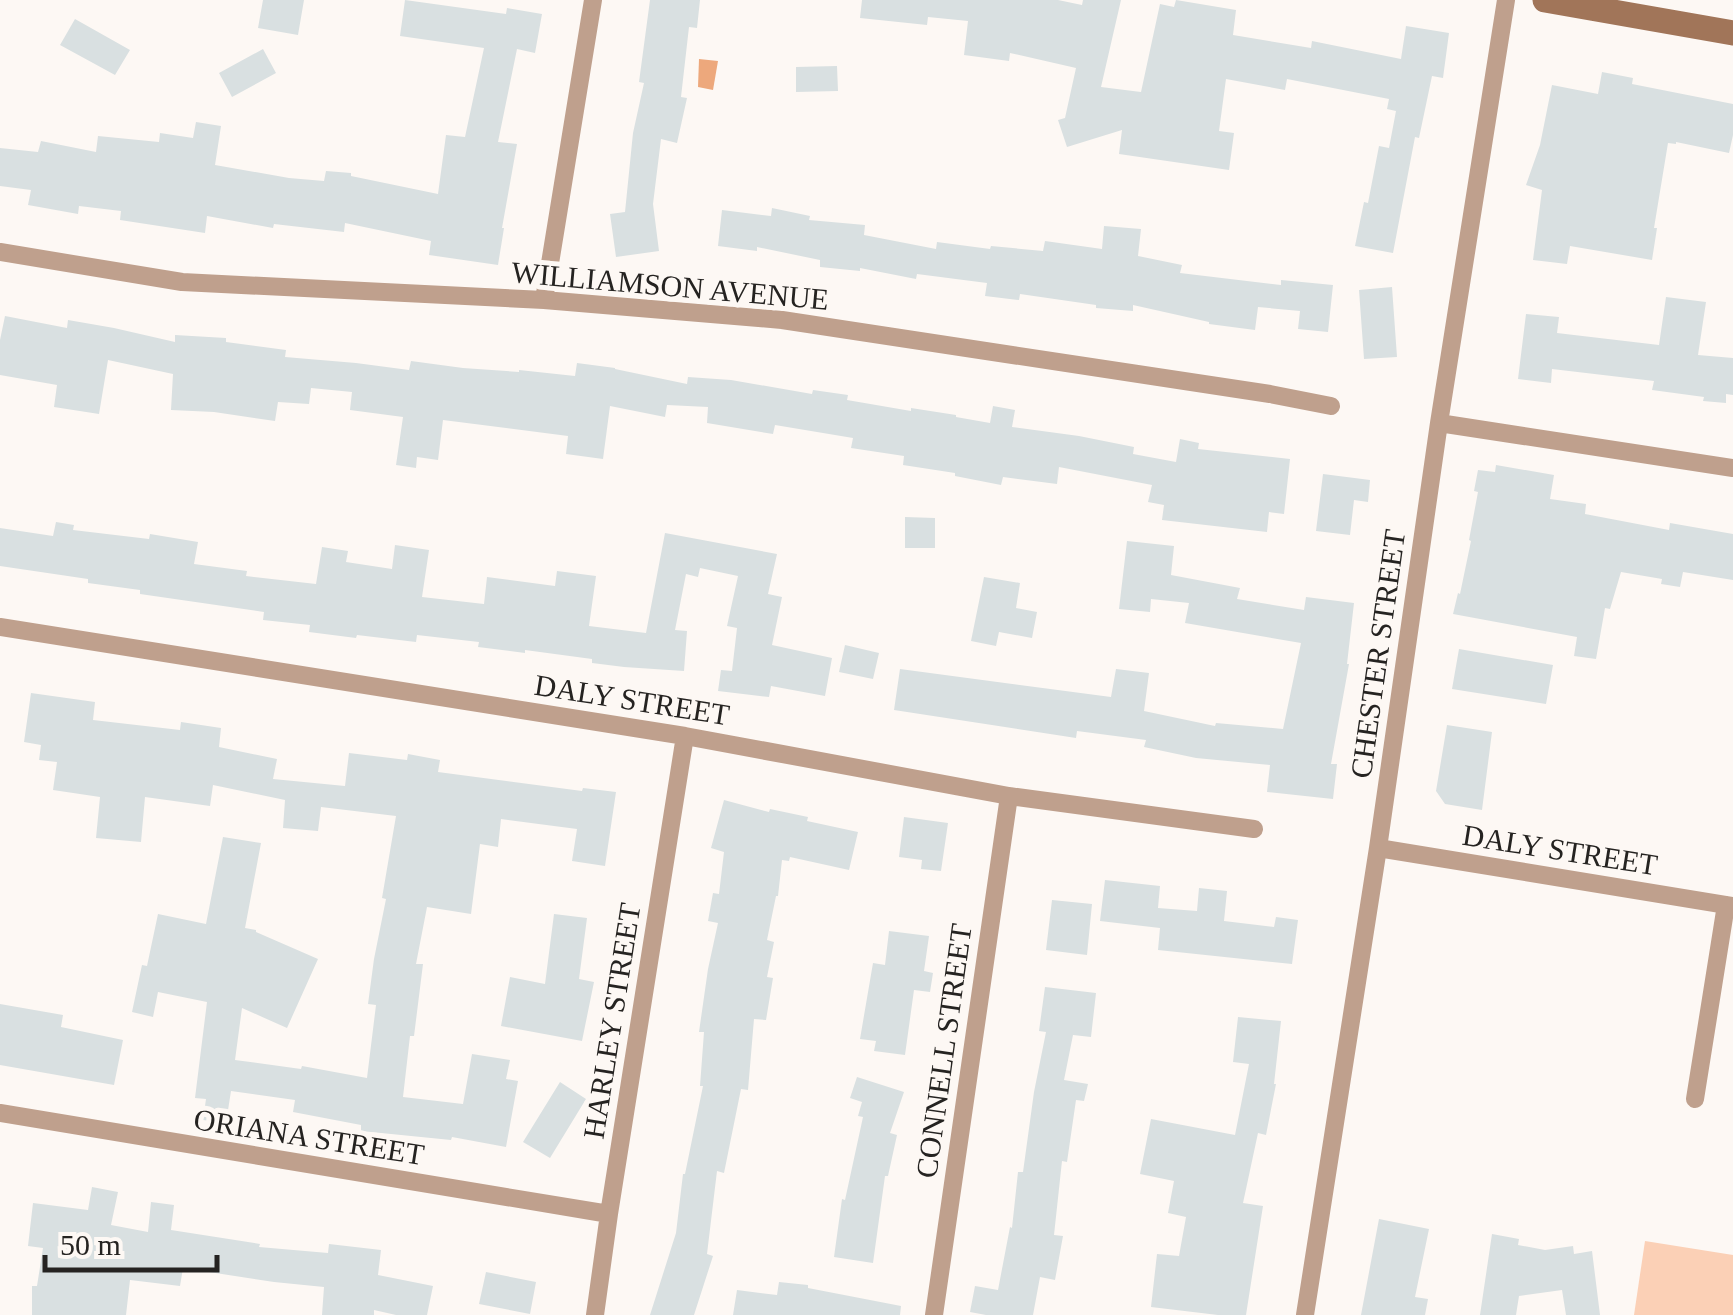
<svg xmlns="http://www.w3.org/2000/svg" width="1733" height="1315" font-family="Georgia,serif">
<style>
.green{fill:#fbd0b6}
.water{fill:#eda87c}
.building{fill:#d9e0e1}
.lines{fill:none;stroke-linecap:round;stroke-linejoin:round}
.minor{stroke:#bfa08d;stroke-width:18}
.secondary{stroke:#a17559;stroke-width:25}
.labels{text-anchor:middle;stroke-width:10;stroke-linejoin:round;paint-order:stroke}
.street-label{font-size:30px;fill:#252321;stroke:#fdf8f4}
</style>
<rect width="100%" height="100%" fill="#fdf8f4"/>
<path class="green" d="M1645,1241L1733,1255V1315H1634Z"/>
<path class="water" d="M699,59L718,61L713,90L698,87Z"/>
<path class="building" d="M263,0H304L298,35L258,28Z
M405,0L506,14L507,8L542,14L535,53L517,49L498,142L517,144L502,228H504L498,265L429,255L431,241L345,223L344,232L274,224L273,228L207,216L205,233L120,220L121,211L79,206L78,214L28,205L31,190L0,186V148L38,152L41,141L96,152L98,136L159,142L160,133L193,138L196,122L221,126L215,165L289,178L324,181L326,171L351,173V176L438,194L446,135L465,137L484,48L400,36Z
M650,0H700L697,28L689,27L681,97L687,98L677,143L661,139L653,204L659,251L616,257L610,214L625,212L633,133L644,83L639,82Z
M862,0H1058L1082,5L1083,0H1121L1101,87L1141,92L1160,4L1174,7L1176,0L1236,10L1233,35L1311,48L1312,41L1401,59L1406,26L1449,33L1443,78L1432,76L1419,138L1415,137L1393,253L1355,246L1364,202L1368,203L1379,146L1389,148L1396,111L1387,109L1389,99L1287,79L1285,90L1226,79L1219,131L1234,133L1229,170L1119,154L1122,130L1067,147L1058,120L1065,118L1076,68L1010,53L1009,61L964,55L968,21L928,17L927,25L860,18Z
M75,19L130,50L115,75L60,45Z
M263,49L276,73L232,97L219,73Z
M837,66L838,91L796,92V67Z
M1602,72L1633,78L1632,84L1733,104V135L1729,153L1676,142V144L1668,143L1654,228H1657L1652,260L1570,246L1567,264L1533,260L1542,190L1526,185L1540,145L1552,85L1598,94Z
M772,208L810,216L809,220L865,225L864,235L936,249L937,242L990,249L991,246L1043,251L1045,241L1102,249L1104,226L1141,229L1138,256L1182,265L1180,273L1281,285V280L1333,285L1328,332L1298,329L1300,311L1258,307L1255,330L1209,324V322L1133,305V311L1096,308V305L1020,294L1019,300L985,296L987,283L917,274L916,279L860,268V271L820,267V260L757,247V251L718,246L722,210L771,216Z
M1392,287L1397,357L1364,359L1359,290Z
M1666,297L1706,302L1698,355L1733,358V395L1726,394V403L1703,401L1704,397L1652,390L1654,381L1552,369L1551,383L1518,379L1526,314L1559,317L1557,333L1659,345Z
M5,316L67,328L68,320L114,328L175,342V335L226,338V342L286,350L285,357L356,363L409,370L411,361L463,368L519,372V370L575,376L577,363L615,368V369L687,384L688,377L731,380L812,394L813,390L848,395L847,400L911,411V408L956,415V417L990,423L993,406L1015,410L1012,427L1079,436L1134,447L1133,454L1176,462L1180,439L1199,443L1198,449L1290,459L1284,514L1269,512L1267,532L1162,520L1164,505L1148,502L1152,485L1059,467L1057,484L1003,477L1001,485L955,476V473L903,465L904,456L851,448L853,438L775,425L773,434L707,423L708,407L667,405L665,417L610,406L603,459L566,454L568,436L443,420L438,460L417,457L416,468L396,465L403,417L350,410L352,392L311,388L309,404L278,402L275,421L214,412L171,410L173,374L108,360L99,414L54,407L57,385L0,375V340Z
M1496,465L1554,475L1550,499L1586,504L1585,514L1669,530L1670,523L1733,534V580L1683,572L1680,587L1661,584L1662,579L1621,572L1610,609L1605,608L1596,659L1574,656L1577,637L1453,614L1458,593L1460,594L1471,541L1469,540L1478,492L1474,491L1478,470L1495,472Z
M1323,474L1370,480L1368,502L1354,500L1350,535L1316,531Z
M905,517L935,518V548H905Z
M56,522L74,525L73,530L149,539L150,534L198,542L194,564L247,571L246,576L316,584L322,547L348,551L346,562L392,569L395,545L429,550L422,597L484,604L487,577L555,586L557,571L596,576L589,626L646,633L665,533L777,554L768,594L782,597L772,645L832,658L825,696L771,686L769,697L718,691L721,670L732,671L737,628L727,626L738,576L700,568L698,577L686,574L675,630L687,631L684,671L624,667L592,663V659L525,650V653L478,647L479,642L417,635L416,642L357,635L356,638L309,632L310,625L263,620L264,612L140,594V590L88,583V579L0,566V528L53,536Z
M1127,541L1174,546L1171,575L1240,588L1237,599L1304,610L1306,597L1354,603L1347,664H1349L1331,764H1337L1333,799L1267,792L1270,765L1196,758L1144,747L1146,740L1077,731L1076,738L894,710L900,669L1111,697L1116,669L1149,673L1144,711L1215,726L1216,723L1283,729L1301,643L1185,623L1189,603L1151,599L1150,612L1119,609Z
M984,577L1020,583L1016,608L1037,612L1032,638L999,632L996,646L971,641Z
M845,645L879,653L873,679L839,672Z
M1459,649L1553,665L1546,704L1452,689Z
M31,693L95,702L93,720L180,730L181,722L221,728L219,747L277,759L273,779L345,786L349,753L407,760L408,754L440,760L438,772L582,791L583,788L616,792L605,866L572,861L577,829L501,819L498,847L480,844L471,914L427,907L416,964H423L414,1036H410L403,1097L463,1104L472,1054L510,1060L506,1079L518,1081L506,1147L452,1137L451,1140L361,1131V1125L293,1112L295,1100L231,1091L226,1123L203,1120L206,1099L195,1098L207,1002L158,992L153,1017L132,1012L142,965L147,966L158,914L206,924L223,837L261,843L245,928L256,930V932L318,959L287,1028L242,1008L235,1060L301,1069L302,1066L367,1078L376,1005L368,1004L374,959L386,899L382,898L396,816L321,807L318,831L283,828L285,800L213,785L210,806L145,797L141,842L96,838L100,797L53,790L57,762L39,760L41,745L24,742Z
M1447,725L1492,732L1482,810L1445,804L1436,791Z
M724,800L769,812L770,809L808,817L807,821L858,832L849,870L790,857L789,861L782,860L778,896H776L767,940L774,942L767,977L773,978L766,1020L754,1019L748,1090L741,1089L724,1173L717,1171L707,1254L713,1256L694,1315H650L676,1233L683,1174H685L703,1086H700L704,1032H699L708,969L718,923L708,921L713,893L719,894L724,852L711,848Z
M904,817L948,823L941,871L921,869L922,860L899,857Z
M1105,880L1160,886L1158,908L1197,911L1199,888L1227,891L1224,921L1274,927L1276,917L1298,920L1292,964L1158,950L1160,928L1100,921Z
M1052,900L1092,904L1087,955L1046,950Z
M554,914L587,918L579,979L594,982L582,1041L501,1026L510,977L545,984Z
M889,931L929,936L924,971L933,973L930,992L914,990L905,1055L874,1051L876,1041L860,1039L873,963L885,965Z
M1045,987L1096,993L1091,1037L1073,1035L1064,1080L1088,1084L1084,1101L1076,1100L1067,1162L1062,1161L1054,1235L1063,1236L1055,1280L1040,1277L1033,1315H986L970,1312L975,1286L998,1290L1010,1227L1012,1228L1018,1172H1023L1034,1092L1046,1032L1039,1031Z
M0,1004L63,1015L61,1027L123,1040L114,1085L0,1065Z
M1238,1017L1281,1021L1274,1084H1276L1266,1135L1258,1133L1243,1203L1263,1206L1246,1315H1218L1151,1307L1157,1254L1179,1256L1186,1217L1168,1213L1174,1181L1140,1174L1151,1119L1235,1135L1249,1064L1233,1062Z
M857,1077L904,1092L890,1133L897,1135L888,1176H885L873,1263L834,1257L842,1199L845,1200L863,1117L858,1116L862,1102L850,1098Z
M560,1082L586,1099L550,1158L523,1142Z
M92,1187L118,1192L111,1225L148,1232L151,1202L174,1205L171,1230L260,1244L259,1247L328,1253L329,1244L381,1250L378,1275L433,1286L427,1315H396L374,1310V1315H322L324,1287L274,1282L183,1268L180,1286L130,1280L126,1315H32V1286H37L43,1248L28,1246L33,1203L88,1210Z
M1379,1219L1429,1229L1415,1297L1428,1299L1425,1315H1361Z
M1492,1234L1519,1239L1518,1245L1545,1250L1573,1246L1574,1254L1592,1251L1600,1315H1566L1562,1290L1519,1296L1516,1315H1480Z
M486,1272L536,1282L530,1314L479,1304Z
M779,1282L808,1285V1288L901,1306L900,1315H733L737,1290L777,1295Z"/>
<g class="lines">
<path class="minor" d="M0,252L182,282L544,300L782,320L1270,394L1331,406
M544,300L593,0
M1439,423L1733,468
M0,627L685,736L1009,796L1254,829
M1378,848L1733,906
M1695,1099L1726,905
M0,1113L609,1214
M595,1315L609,1214L685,736
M934,1315L1009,796
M1305,1315L1378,848L1439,423L1506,0"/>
<path class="secondary" d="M1545,0L1733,33"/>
</g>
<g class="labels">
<g class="street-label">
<text transform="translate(670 286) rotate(5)" y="10">WILLIAMSON AVENUE</text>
<text transform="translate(1378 654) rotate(-82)" y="10">CHESTER STREET</text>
<text transform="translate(632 700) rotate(9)" y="10">DALY STREET</text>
<text transform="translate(1560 850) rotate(9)" y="10">DALY STREET</text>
<text transform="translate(612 1021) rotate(-81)" y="10">HARLEY STREET</text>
<text transform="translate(944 1051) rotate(-82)" y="10">CONNELL STREET</text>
<text transform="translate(309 1137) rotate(9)" y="10">ORIANA STREET</text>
</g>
</g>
<path d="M45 1255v15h172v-15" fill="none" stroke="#252321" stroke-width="5"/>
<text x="60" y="1255" font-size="30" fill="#252321" stroke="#fdf8f4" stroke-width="8" paint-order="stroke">50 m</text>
</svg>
